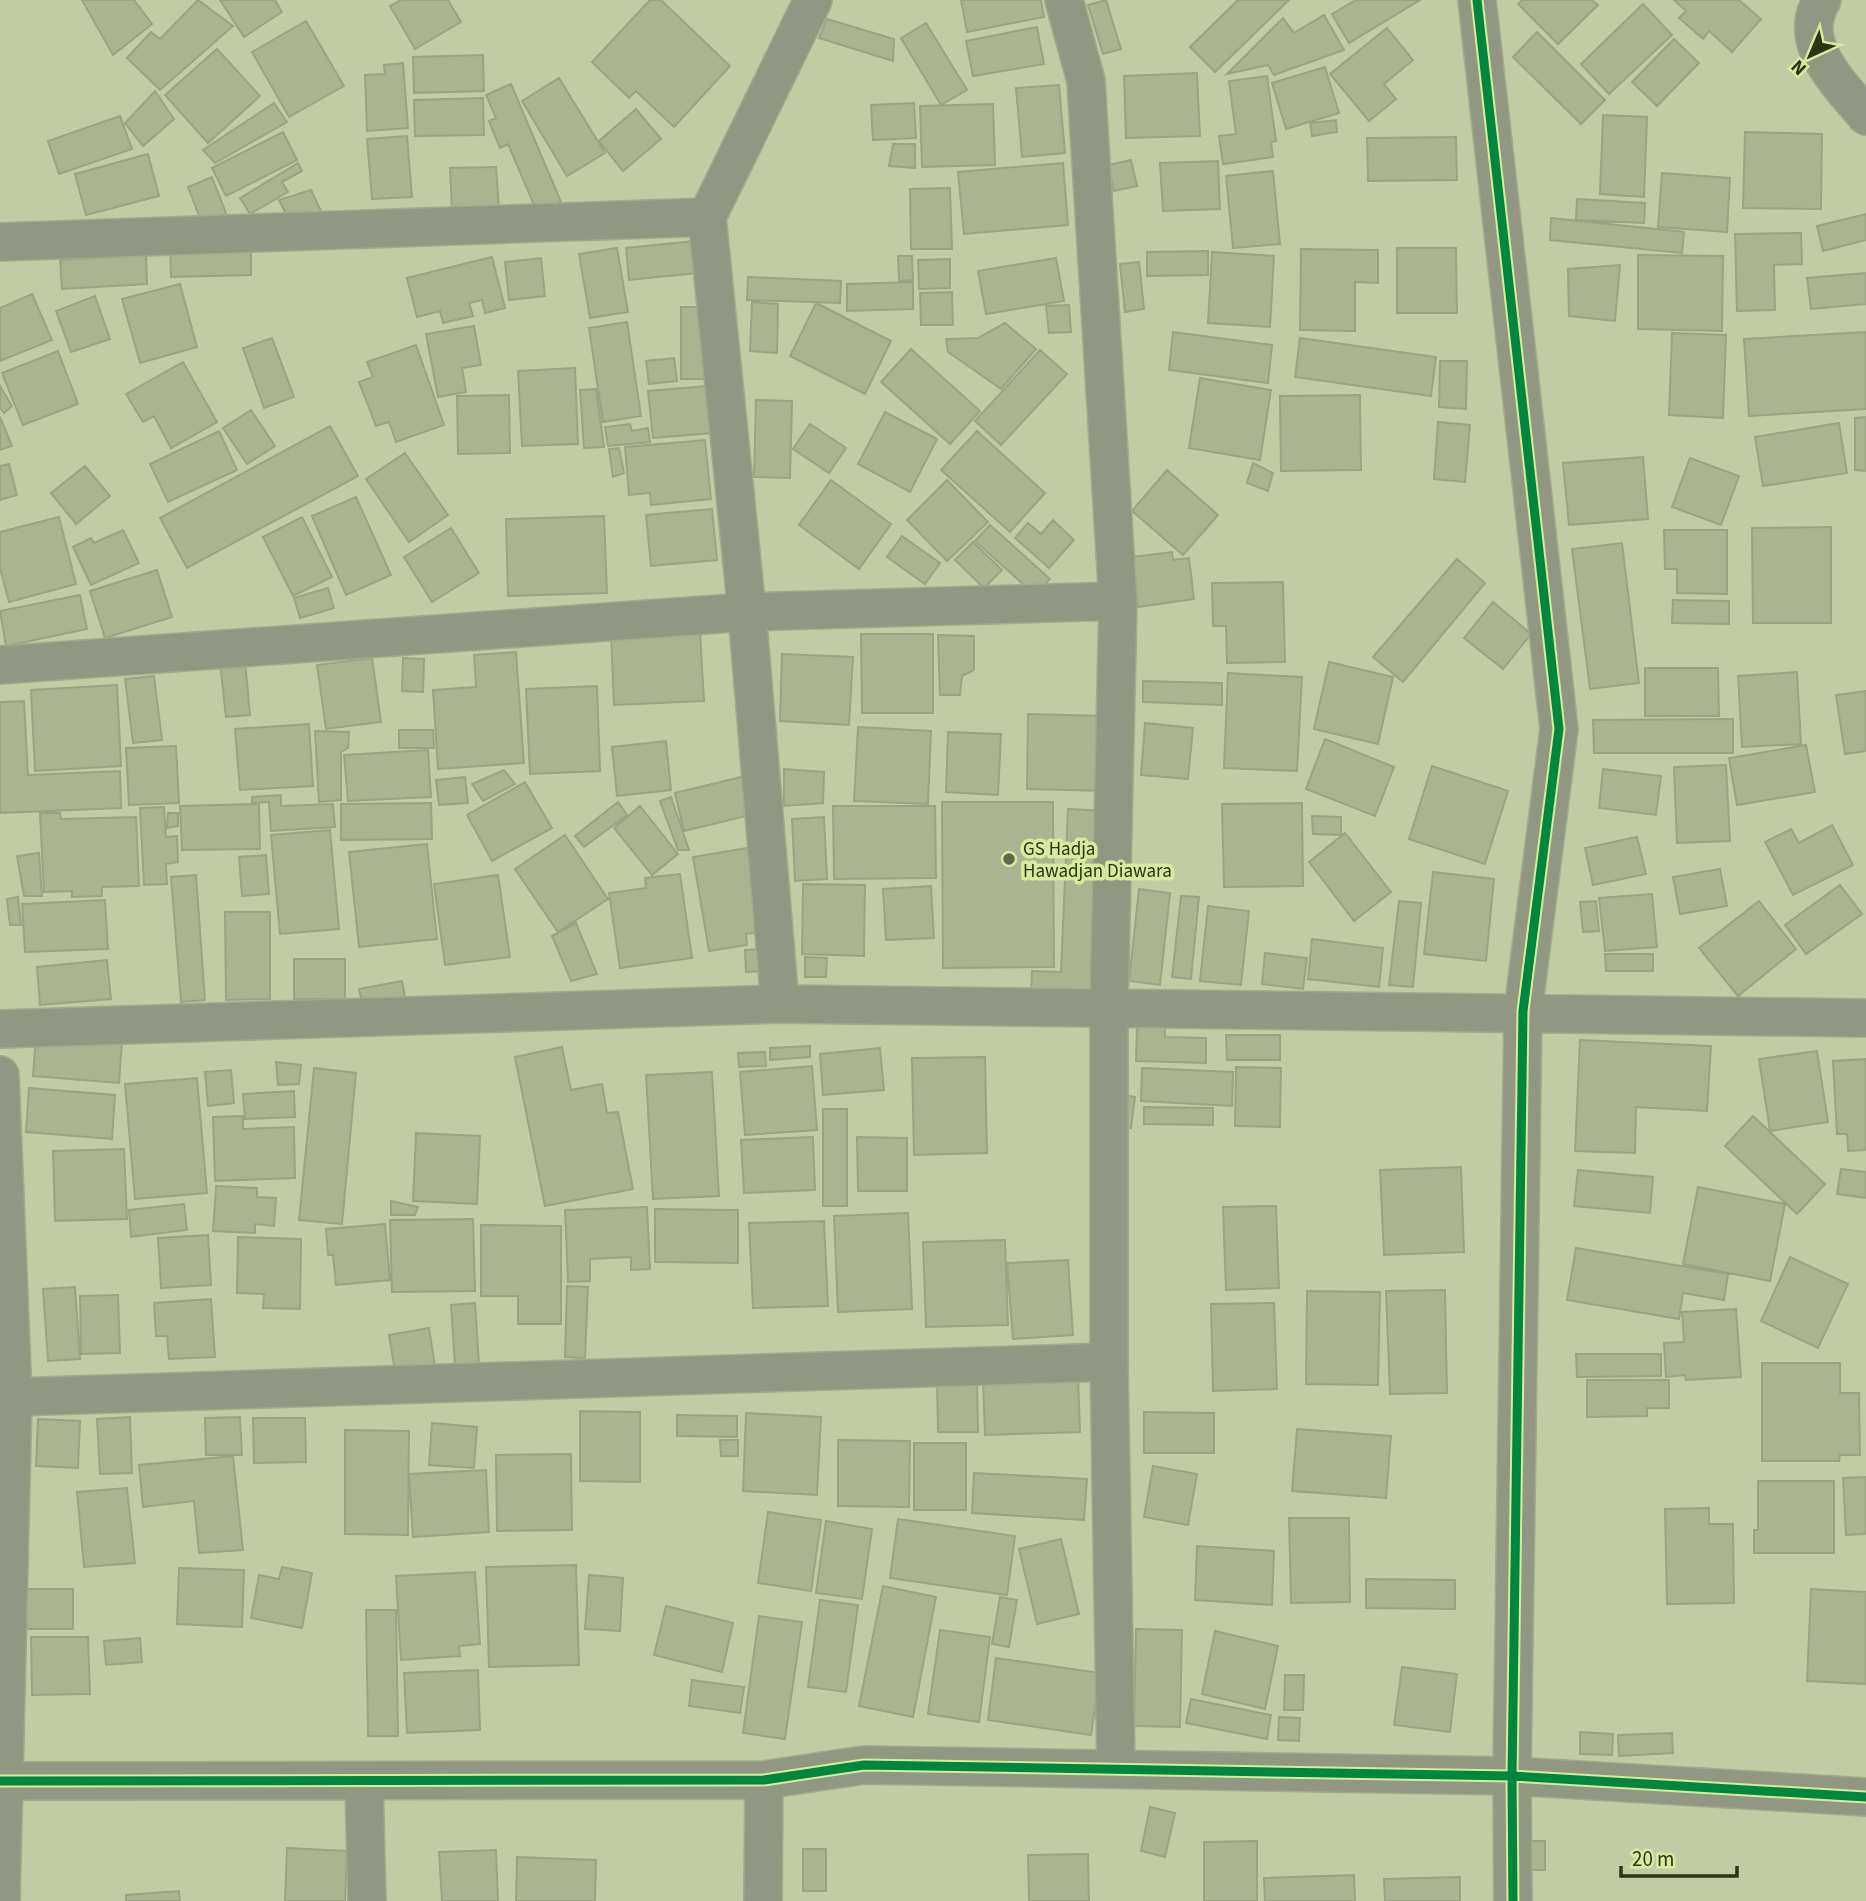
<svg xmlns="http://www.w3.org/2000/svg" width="1866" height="1901" font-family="'Source Sans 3',sans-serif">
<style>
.building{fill:#abb491;stroke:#9ba382;stroke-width:2}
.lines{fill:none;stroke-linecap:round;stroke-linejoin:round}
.street-casing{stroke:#a3aa8b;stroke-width:40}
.street{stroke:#929781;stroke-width:37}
.cycleway-casing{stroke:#d7eb9f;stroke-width:13}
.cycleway{stroke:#00873e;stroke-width:9}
.poi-dot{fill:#616948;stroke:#d7eb9f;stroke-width:2.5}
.labels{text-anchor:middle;stroke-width:7;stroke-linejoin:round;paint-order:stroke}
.poi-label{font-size:19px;fill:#2d3416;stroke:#d7eb9f;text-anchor:start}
</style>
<rect width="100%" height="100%" fill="#c2cca4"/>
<path class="building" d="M82,0H134L152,24L113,55Z
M198,0L233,26L160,90L127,58L151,32L160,39Z
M220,0H275L282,12L244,37Z
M401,0H448L461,22L415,49L390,6Z
M650,0H661L730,66L674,127L636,91L629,98L592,62Z
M961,0H1041L1044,17L967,32Z
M1106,0L1121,49L1103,54L1088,5Z
M1238,0H1289L1215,72L1190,47Z
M1356,0H1420L1349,43L1332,14Z
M1522,0H1592L1598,5L1558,44L1518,4Z
M1674,0H1739L1761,19L1732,52L1709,31L1703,39L1679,18L1686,11Z
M1643,4L1672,35L1609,94L1581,64Z
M1324,15L1344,50L1274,75L1268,65L1227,74L1283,18L1294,33Z
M827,19L894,39L893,61L819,38Z
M306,21L344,86L289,117L252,52Z
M926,23L967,90L941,105L901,38Z
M1037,27L1044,64L973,76L966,41Z
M1387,28L1413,60L1384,84L1396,99L1369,121L1330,74Z
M1537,32L1605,100L1581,124L1513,57Z
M1674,39L1699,63L1657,106L1632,82Z
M217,49L260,96L208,143L165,95Z
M483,55L484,91L414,93L413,57Z
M403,63L408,128L367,131L365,75L385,74L384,65Z
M1325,67L1339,113L1286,129L1272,83Z
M1197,73L1200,136L1126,138L1124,76Z
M1267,76L1276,141L1271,142L1273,157L1223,164L1219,136L1236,134L1229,81Z
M559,78L605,153L567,176L522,101Z
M511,84L561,202L537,212L508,144L500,148L489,121L496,118L486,95Z
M1059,85L1065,153L1022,157L1016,88Z
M155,91L174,119L143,146L125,123Z
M483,98L484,135L415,136L414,100Z
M274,103L287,122L215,163L203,150Z
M914,103L916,138L873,140L871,105Z
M993,104L995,165L922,167L920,106Z
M636,109L661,139L623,171L599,141Z
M1603,115L1647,117L1644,197L1600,194Z
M120,116L132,149L59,174L48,141Z
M1336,120L1337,132L1312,136L1310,123Z
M283,132L297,160L226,196L212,168Z
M1745,132L1822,134L1821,209L1743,208Z
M407,136L412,197L372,199L367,139Z
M1456,137L1457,180L1368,181L1367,138Z
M893,144H915V168L889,166Z
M148,154L159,196L86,215L75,174Z
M1131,160L1137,186L1114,191L1108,165Z
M1218,161L1220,209L1163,211L1160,163Z
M298,163L302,171L282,182L288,192L250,214L240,198Z
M1063,163L1068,225L964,234L958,172Z
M496,167L499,208L452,210L450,168Z
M1273,171L1280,244L1233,248L1226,176Z
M1662,173L1730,178L1727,232L1658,227Z
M212,177L227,216L203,226L188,187Z
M950,188L952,249H911L910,189Z
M311,190L323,215L290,222L279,200Z
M1577,199L1645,203L1644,223L1576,220Z
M1866,214V240L1823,251L1817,226Z
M1551,218L1684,232L1682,253L1550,240Z
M1801,233L1802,264L1774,265L1775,310L1737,311L1735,234Z
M704,240L707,272L629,280L626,248Z
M251,242V275L171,277L170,244Z
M617,248L628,312L590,318L579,254Z
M1397,248H1456L1457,313H1397Z
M1301,249L1378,250V283L1355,282V331L1300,330Z
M1208,251V275L1147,276V252Z
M1212,252L1274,256L1270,327L1208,323Z
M146,255L147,284L62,289L60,260Z
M1638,255L1723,256L1722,331L1638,329Z
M898,256H912L913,280L899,281Z
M492,257L505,308L485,313L482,300L469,303L473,316L443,323L440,311L417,317L407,278Z
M541,258L545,296L509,300L505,262Z
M1056,258L1064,301L986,314L978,271Z
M950,259V288L919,289L918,260Z
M1139,262L1144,309L1125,312L1120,264Z
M1620,265L1615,321L1569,316L1568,269Z
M1866,273V304L1811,309L1807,278Z
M748,277L841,281L840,303L747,300Z
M913,282V309L847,311V284Z
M180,284L197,347L140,363L122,299Z
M952,292L953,325H921L920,293Z
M32,294L52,340L0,361V308Z
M95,296L110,339L71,352L56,311Z
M752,302L778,304L777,353L750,351Z
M816,303L891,341L865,394L790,356Z
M1069,305L1071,332L1049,333L1046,306Z
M681,307H708V379H681Z
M627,322L641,416L603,422L589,328Z
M1005,323L1036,349L1001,389L948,352L946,339L978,338Z
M474,326L481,365L462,368L466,392L438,397L426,334Z
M1173,332L1272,345L1268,383L1169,370Z
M1866,332V409L1749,416L1744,339Z
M1672,333L1726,335L1723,418L1669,415Z
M272,338L294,397L264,408L243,348Z
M1300,338L1436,357L1431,396L1295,377Z
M416,345L444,425L396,442L389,422L376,426L359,382L373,377L367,362Z
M911,349L980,411L950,444L881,382Z
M1040,350L1067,374L1001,445L975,421Z
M58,351L78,404L23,425L2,373Z
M674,358L677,381L649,384L646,361Z
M1440,361H1467L1466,409L1439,407Z
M183,362L217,422L171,448L154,416L143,422L126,394Z
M575,368L578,444L522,446L518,371Z
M1200,378L1271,390L1260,460L1189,448Z
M0,386L12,406L4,413L0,408Z
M707,386L713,433L653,438L648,391Z
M596,389L604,447L584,448L580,390Z
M509,395L510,453L458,454L457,396Z
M1360,395L1361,470L1281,471L1280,396Z
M756,400L792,401L790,478L754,477Z
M251,410L275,446L247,464L223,428Z
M885,412L937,439L910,492L858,464Z
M0,417L12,446L0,450Z
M1866,417V471L1855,470V418Z
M1438,422L1470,425L1465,482L1434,479Z
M1839,423L1847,473L1763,486L1755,437Z
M630,424L632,431L648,428L650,442L608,446L605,427Z
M810,424L846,448L829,473L793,449Z
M330,426L358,476L187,568L160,518Z
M219,431L237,470L168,502L150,464Z
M977,431L1045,493L1010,532L941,470Z
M705,440L711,499L651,505L650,493L629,495L625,447Z
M619,448L624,473L613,477L609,449Z
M405,453L448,515L409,542L366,479Z
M1643,457L1648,519L1569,525L1563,463Z
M1690,458L1739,476L1721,525L1672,507Z
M1253,463L1273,473L1268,491L1247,483Z
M9,464L17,495L0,500V466Z
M85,466L110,496L76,524L51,493Z
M1167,470L1218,515L1183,555L1132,511Z
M831,480L891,524L859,569L799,525Z
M947,480L988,522L947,561L907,520Z
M356,497L391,575L346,595L312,516Z
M712,509L717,560L651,566L646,515Z
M604,516L607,593L508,596L506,519Z
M59,517L76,584L9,602L0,568V532Z
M302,517L332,577L293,596L263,537Z
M1053,520L1074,540L1049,568L1015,538L1028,523L1041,534Z
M990,525L1050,579L1035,595L975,541Z
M1831,527V623H1753L1752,528Z
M451,528L479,573L432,602L404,557Z
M123,530L139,563L91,585L73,547L91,538L94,543Z
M1664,530H1727V594L1677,593V569H1665Z
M902,536L940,563L925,584L887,557Z
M973,542L1002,570L984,588L955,560Z
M1622,543L1639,683L1590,689L1572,549Z
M1172,552L1173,560L1189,558L1194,599L1138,607L1131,557Z
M1457,559L1485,583L1403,682L1373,657Z
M157,570L172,617L105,638L90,591Z
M1283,582L1285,662L1227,663L1226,626H1213L1212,583Z
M328,588L334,608L300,618L294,598Z
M80,595L87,629L6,646L0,611Z
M1673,600L1729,601V624L1672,623Z
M1493,602L1531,634L1503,669L1464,638Z
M700,631L704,701L614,705L611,634Z
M861,634H933V713H862Z
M938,635L974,636V670L962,676L960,695H940Z
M516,652L524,763L438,769L433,690L476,687L474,655Z
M782,654L853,657L849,725L780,721Z
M372,658L381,722L326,729L317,665Z
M403,658L424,659L423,692L402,691Z
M245,661L250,715L226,717L220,663Z
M1329,662L1393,677L1378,744L1314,729Z
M1645,668H1718L1719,716H1645Z
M1797,672L1801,744L1742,747L1738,676Z
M1228,673L1302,677L1297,771L1224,768Z
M154,676L162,740L133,743L125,679Z
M1143,681L1222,683V705L1143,702Z
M117,685L121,766L35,771L31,690Z
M597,686L600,771L530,774L526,689Z
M1866,691V751L1845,754L1836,695Z
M24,701L28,775L120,771L121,808L0,813V702Z
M1028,714L1106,716L1105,791L1027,789Z
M1733,719V753H1594L1593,720Z
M1145,723L1193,728L1188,779L1141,775Z
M309,724L313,786L240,790L235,729Z
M858,727L931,731L928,804L854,801Z
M399,730H433L434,748H399Z
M315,731L349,732L348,748L341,752V800L319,802Z
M948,732L1001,734L998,795L946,792Z
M1325,739L1394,767L1375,816L1306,789Z
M666,741L671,790L617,796L612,747Z
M1806,745L1815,792L1737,805L1729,758Z
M176,746L179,803L129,805L126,748Z
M428,750L431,797L348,801L344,755Z
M1726,765L1730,841L1677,843L1674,767Z
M1432,766L1508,791L1485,864L1409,839Z
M784,769L824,772L823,803L784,806Z
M1603,769L1661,776L1656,815L1599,808Z
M504,770L515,784L483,801L472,784Z
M465,777L468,803L439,805L436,780Z
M741,777L750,815L684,831L675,793Z
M525,782L552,828L492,861L467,815Z
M281,795V806L333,804L335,827L271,831L269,802L252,803V797Z
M671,797L689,850H678L660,801Z
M618,802L627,815L584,847L575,836Z
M942,802H1053L1054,967L943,968Z
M431,803L432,839L341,840V804Z
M1302,803L1303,886L1224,887L1222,804Z
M259,804L260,849L182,850L180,806Z
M640,806L678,854L652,875L614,828Z
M833,806H935L936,878L834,879Z
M164,807L166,837L177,836L178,862L166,864L167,884L144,885L140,808Z
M1068,809L1109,811L1101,1000L1031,997L1032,971L1061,972Z
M40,813H60L61,819L136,817L139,886L102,887V896L72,897V891L44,892Z
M168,813H178V826L167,828Z
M1312,816L1341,817V835L1313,834Z
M824,817L827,879L795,881L792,819Z
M1832,825L1853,865L1793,895L1765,842L1791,829L1799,843Z
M330,830L339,929L280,934L271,835Z
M1345,833L1391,892L1354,921L1309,862Z
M565,835L608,899L558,932L515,869Z
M1637,837L1646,874L1593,885L1585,848Z
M427,844L437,939L359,947L349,852Z
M747,848L761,932L746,934L747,945L709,951L693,857Z
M39,853L42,896H24L17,856Z
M266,855L269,894L242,896L239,857Z
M1720,869L1727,906L1680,914L1673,877Z
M1433,872L1494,879L1486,961L1424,954Z
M680,874L692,958L620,968L609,893L646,888L645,878Z
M196,875L205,1000L181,1002L171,877Z
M498,875L510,957L445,965L434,884Z
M803,884L865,885L864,956L802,954Z
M1840,885L1862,914L1806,954L1785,925Z
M931,886L934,938L886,940L883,889Z
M1139,889L1170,893L1160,985L1129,981Z
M1652,894L1657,947L1605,951L1599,898Z
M1181,896L1199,897L1191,979L1172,977Z
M18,897L21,925H10L7,899Z
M105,900L108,949L25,952L22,904Z
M1399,901L1421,903L1413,987L1389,985Z
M1596,901L1599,931L1583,932L1580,902Z
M1759,901L1796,949L1738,996L1699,948Z
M1208,906L1249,911L1241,985L1200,981Z
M225,912H270V999L226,1000Z
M576,923L597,974L571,981L552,936Z
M1312,939L1383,948L1379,987L1308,979Z
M764,949L765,971L746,972L745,950Z
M1265,953L1307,958L1303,989L1262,984Z
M1605,954H1653V971H1606Z
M805,957L827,958L826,977H805Z
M294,959H345V999H294Z
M107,960L111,999L40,1005L37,967Z
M402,981L406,1002L363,1006L359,989Z
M1137,1025L1165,1026V1037L1206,1038V1063L1136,1061Z
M36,1035L122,1041L119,1083L33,1076Z
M1226,1035H1280V1060H1227Z
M1580,1040L1711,1046L1707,1111L1636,1107L1635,1153L1575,1151Z
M810,1046V1057L770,1060V1048Z
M562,1047L571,1090L602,1084L607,1113L618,1112L633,1189L545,1206L515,1057Z
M880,1048L884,1090L823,1095L820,1054Z
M1817,1051L1828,1122L1770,1131L1759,1059Z
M765,1052L766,1066L739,1067L738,1053Z
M985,1057L987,1153L914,1155L912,1058Z
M1866,1059V1150L1848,1151L1847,1134H1837L1833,1061Z
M276,1062L301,1065L299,1084L278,1085Z
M812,1066L817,1130L745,1135L740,1072Z
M1236,1067L1281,1068L1280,1127L1235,1126Z
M314,1068L356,1073L342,1224L299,1220Z
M1142,1068L1233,1072L1232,1106L1141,1101Z
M231,1070L234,1103L208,1106L205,1072Z
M712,1072L719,1196L653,1199L646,1075Z
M197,1078L207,1193L135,1199L125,1084Z
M29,1088L115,1095L112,1139L26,1132Z
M294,1091L295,1117L245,1119L243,1094Z
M1124,1095L1135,1097L1131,1128L1121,1126Z
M1144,1107L1213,1108V1125L1144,1124Z
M823,1109H847V1206H823Z
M243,1116V1129L294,1127L295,1178L215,1181L213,1117Z
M1753,1116L1825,1184L1797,1214L1725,1146Z
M416,1133L480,1136L477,1204L413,1201Z
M813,1137L815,1190L744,1193L741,1140Z
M857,1137L907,1138V1191H858Z
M124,1149L127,1219L55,1221L53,1151Z
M1461,1167L1464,1252L1384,1255L1380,1170Z
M1841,1169L1866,1172V1198L1837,1194Z
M1578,1170L1653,1177L1650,1213L1574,1206Z
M216,1186L257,1188V1197L276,1198L274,1226L255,1224V1233L213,1231Z
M1698,1187L1785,1204L1770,1281L1683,1264Z
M391,1201L418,1207L415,1215H391Z
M184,1204L187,1230L131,1237L129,1210Z
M1276,1206L1279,1288L1226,1290L1223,1207Z
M647,1207L650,1269L631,1270V1257L590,1259V1281L568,1282L565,1210Z
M655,1209L738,1210V1263L655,1262Z
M908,1213L912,1309L838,1312L834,1216Z
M473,1219L475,1291L392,1292L390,1220Z
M824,1221L828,1306L753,1308L749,1223Z
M385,1224L390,1280L336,1285L333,1255H328L326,1229Z
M481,1225L561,1226V1324H518V1296H481Z
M208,1235L211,1285L161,1288L158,1238Z
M238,1237L301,1239L300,1309L263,1308L264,1294L237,1293Z
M1005,1240L1008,1325L926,1327L923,1242Z
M1576,1248L1728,1274L1724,1300L1683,1293L1679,1319L1567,1300Z
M1790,1257L1848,1284L1818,1348L1761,1321Z
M1068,1260L1073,1335L1013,1339L1007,1263Z
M567,1286L588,1287L585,1358L565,1357Z
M75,1287L80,1359L48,1361L43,1289Z
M1445,1290L1447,1393L1390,1394L1386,1291Z
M1307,1291L1380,1292L1378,1385L1306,1384Z
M118,1295L120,1353L81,1354L80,1296Z
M211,1299L215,1357L169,1359L167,1336H156L154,1303Z
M475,1303L479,1364L455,1365L451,1305Z
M1274,1303L1277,1389L1213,1391L1211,1304Z
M1736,1309L1741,1377L1686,1380L1685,1375L1666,1377L1664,1343L1684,1342L1682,1312Z
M429,1328L435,1366L395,1371L389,1335Z
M1576,1354H1661V1376L1577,1377Z
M1762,1363H1840V1393H1859L1860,1455H1840L1839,1461H1762Z
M1078,1376L1080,1432L985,1435L983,1379Z
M1587,1380H1669V1408H1647V1416L1587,1417Z
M937,1384H977L978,1432H938Z
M580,1411L640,1412V1482L580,1481Z
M1144,1412L1214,1413V1453H1144Z
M746,1413L821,1417L817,1495L743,1491Z
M677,1415L737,1416V1437L677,1436Z
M130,1417L132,1473L100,1474L97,1419Z
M240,1417L242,1455H206L205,1418Z
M253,1418H305L306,1462L254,1463Z
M38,1419L80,1421L78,1468L36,1466Z
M432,1423L477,1427L474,1468L429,1465Z
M1297,1429L1391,1436L1386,1498L1292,1491Z
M345,1430L409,1431L408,1535L345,1534Z
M720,1440H738V1456H721Z
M838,1440L910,1441L909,1507L838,1506Z
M914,1443H966V1510H914Z
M571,1454L572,1530L497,1531L496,1455Z
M233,1456L243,1550L199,1553L194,1501L143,1507L139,1465Z
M1153,1466L1197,1474L1188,1525L1144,1517Z
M486,1470L489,1532L413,1537L409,1474Z
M974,1473L1087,1479L1084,1520L972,1513Z
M1866,1477V1534L1846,1535L1843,1478Z
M1758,1481H1834V1553H1754V1530H1758Z
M127,1488L135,1563L84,1567L77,1492Z
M1709,1508V1524H1733L1734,1603L1667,1604L1665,1509Z
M768,1512L821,1520L811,1591L758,1583Z
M1289,1518H1349L1350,1602L1291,1603Z
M898,1519L1015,1536L1007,1595L890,1578Z
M826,1521L872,1529L862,1599L816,1593Z
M1061,1539L1079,1614L1037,1624L1019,1549Z
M1197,1546L1274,1551L1272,1605L1195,1600Z
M576,1565L579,1665L489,1667L486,1567Z
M282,1567L312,1573L302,1628L251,1618L259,1575L279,1579Z
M179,1568L244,1570L242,1627L177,1624Z
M475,1572L480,1644L459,1646L460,1656L401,1660L396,1576Z
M589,1575L623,1578L620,1631L585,1629Z
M1366,1579L1455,1580V1609L1366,1608Z
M883,1586L936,1597L913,1717L859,1706Z
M27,1589H73V1629H27Z
M1811,1589L1866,1592V1684L1807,1681Z
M1000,1597L1017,1600L1009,1647L992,1644Z
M820,1600L858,1605L846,1692L808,1687Z
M666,1606L733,1623L722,1672L654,1655Z
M366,1610H396L398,1736H368Z
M759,1616L802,1622L785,1739L743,1733Z
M1136,1629L1182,1630L1180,1727L1134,1726Z
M940,1630L990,1637L979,1722L928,1714Z
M1215,1631L1278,1646L1265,1709L1202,1694Z
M31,1637H88L90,1694L32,1695Z
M140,1638L142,1662L106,1665L104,1641Z
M996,1658L1100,1673L1091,1735L988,1720Z
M1402,1667L1457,1674L1450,1732L1394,1725Z
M478,1670L480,1730L407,1733L404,1673Z
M1285,1675H1304L1303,1710H1284Z
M692,1680L744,1687L740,1713L689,1706Z
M1191,1699L1271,1715L1267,1739L1186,1723Z
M1279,1717L1300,1718L1299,1741L1278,1740Z
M1580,1732L1613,1734L1612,1755L1580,1754Z
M1672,1733L1673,1753L1619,1756L1618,1735Z
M1150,1807L1175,1813L1165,1857L1141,1851Z
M1257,1841V1901H1204V1842Z
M1521,1841H1545V1870H1521Z
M287,1848L347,1851L345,1901H285Z
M803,1849H826V1891H803Z
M496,1850L498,1901H442L439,1852Z
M1088,1854L1089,1901H1029L1028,1855Z
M517,1857L596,1860L595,1901H516Z
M1354,1875L1355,1901H1265L1264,1878Z
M1460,1877V1901H1385L1384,1879Z
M179,1891L180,1901H126V1895Z"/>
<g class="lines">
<defs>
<path id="street" d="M1064,0L1086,81L1118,601L1109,1007V1362L1116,1768
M1477,0L1559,729L1523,1011L1512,1776L1513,1901
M1822,0C1795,43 1840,84 1866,116
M0,242L707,217
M0,665L747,612L1118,601
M780,1004L747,612L707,217L813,0
M0,1029L780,1004L1866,1018
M0,1075L13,1397L1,1901
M13,1397L1109,1362
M0,1781L764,1780L864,1765L1512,1776L1866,1797
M364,1781L367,1901
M763,1901L764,1780"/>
</defs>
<use href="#street" class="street-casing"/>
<use href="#street" class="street"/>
<defs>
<path id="cycleway" d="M1477,0L1559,729L1523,1011L1512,1776L1513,1901
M0,1781L764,1780L864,1765L1512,1776L1866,1797"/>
</defs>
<use href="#cycleway" class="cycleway-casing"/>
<use href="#cycleway" class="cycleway"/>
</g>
<circle class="poi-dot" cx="1009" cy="859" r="7"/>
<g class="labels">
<g class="poi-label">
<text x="1023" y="855">GS Hadja<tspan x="1023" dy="22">Hawadjan Diawara</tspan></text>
</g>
</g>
<g transform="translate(1810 56) rotate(224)" stroke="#d7eb9f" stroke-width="5" paint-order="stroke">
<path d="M0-5L12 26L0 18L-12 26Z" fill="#2d3416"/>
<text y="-10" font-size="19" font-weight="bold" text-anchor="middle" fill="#2d3416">N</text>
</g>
<path d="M1621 1866v10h116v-10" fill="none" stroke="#2d3416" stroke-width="3.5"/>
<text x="1632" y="1866" font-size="21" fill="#2d3416" stroke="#d7eb9f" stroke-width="5" paint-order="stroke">20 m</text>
</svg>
